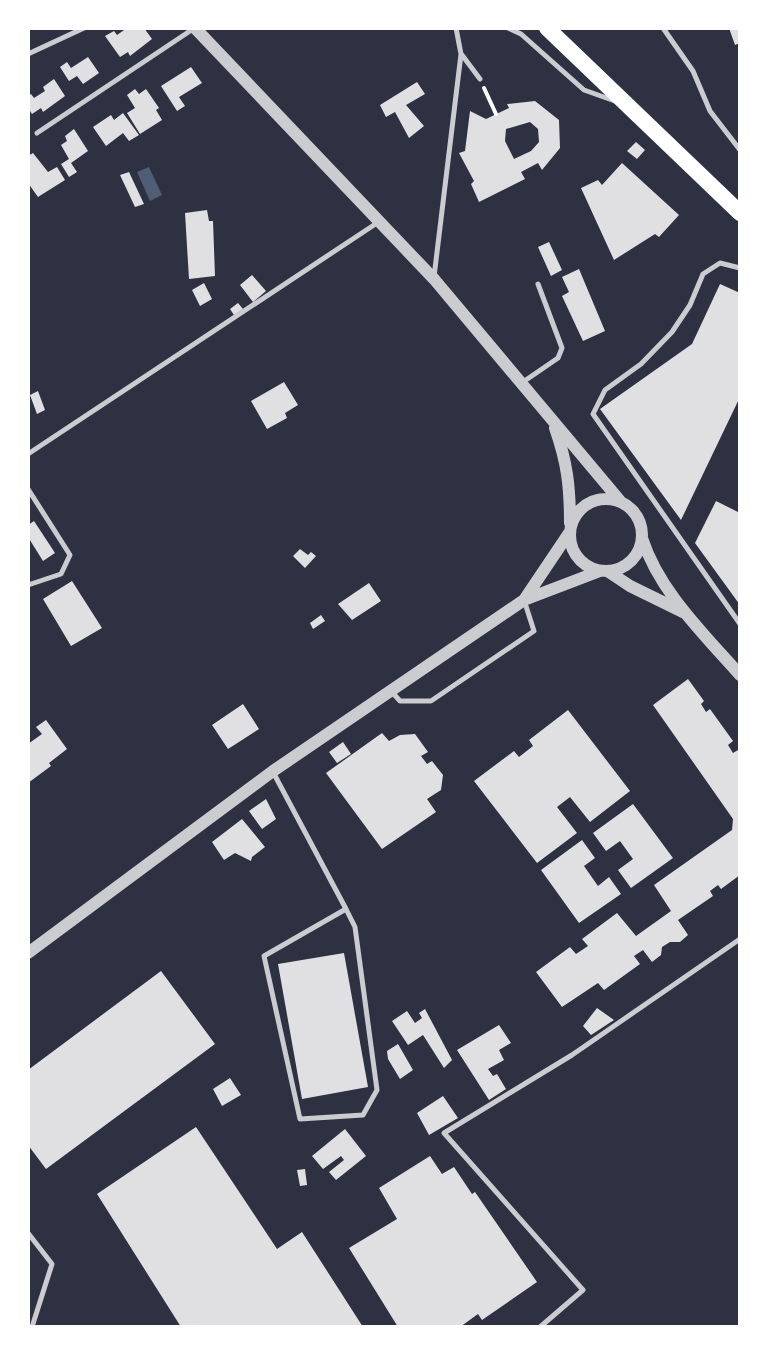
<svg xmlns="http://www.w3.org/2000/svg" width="768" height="1355" font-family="'Asap Condensed',sans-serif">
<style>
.water{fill:#4f5d75}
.building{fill:#e0e0e3;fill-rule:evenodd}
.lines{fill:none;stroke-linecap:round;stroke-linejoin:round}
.path{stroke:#fff;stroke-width:4}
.service{stroke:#caccd0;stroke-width:5}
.tertiary{stroke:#caccd0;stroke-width:12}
.primary{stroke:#fff;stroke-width:16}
</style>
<rect width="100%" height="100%" fill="#2d3142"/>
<path class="water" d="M149,167L162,195L150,201L137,172Z"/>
<path class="building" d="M127,28H144L152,39L130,56L128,52L120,57L105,36L114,31L117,35Z
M729,28H740V43L735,45Z
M88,57L99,73L83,84L77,76L69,81L60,67L67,62L71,68Z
M191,67L202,83L179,97L185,106L177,111L161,86Z
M54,79L65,96L43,112L41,108L32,114L28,108V96L31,94L34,98L45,91L43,87Z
M417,82L425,94L406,105L424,126L409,138L395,112L386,117L380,105Z
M135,89L139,94L146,89L159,108L156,110L162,120L140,134L127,113L135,108L127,95Z
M535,101L559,120L560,148L542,170L538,163L521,172L525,179L479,202L471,184L474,181L459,153L465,151L470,111L486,119L509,108L507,104ZM530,122L538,129L539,142L531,151L514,159L505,141L506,129Z
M123,113L139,135L129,141L123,133L106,146L93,127L111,115L114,120Z
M74,129L88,151L71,163L77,172L69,177L61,164L69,159L61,145L67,141L65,136Z
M636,142L645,150L637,159L627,151Z
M33,153L48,172L57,167L65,180L38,197L28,183V156Z
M622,163L679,215L659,237L655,234L614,260L581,188L598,180L602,185Z
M129,172L144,204L135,207L120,175Z
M207,210L209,221H213L215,276L189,279L185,213Z
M549,242L562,270L551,276L538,247Z
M579,269L605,331L583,341L562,296L569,292L562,277Z
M252,275L266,291L253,302L240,285Z
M204,283L212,299L200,306L192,290Z
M720,284L740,293V397L681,520L600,409L692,344Z
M238,303L243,309L234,315L230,309Z
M284,382L298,405L285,413L287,418L267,429L251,401Z
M38,391L45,410L37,414L30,395Z
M716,501L740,513V605L695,543Z
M34,521L55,553L43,561L28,537V525Z
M300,549L308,555L311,552L316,556L305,568L293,556Z
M72,581L102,628L71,646L43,599Z
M369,583L381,601L352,620L338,604Z
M321,615L325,621L313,629L310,623Z
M688,679L704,701L701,704L706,712L710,709L733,741L728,745L733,753L738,750L740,752V875L721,889L718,885L710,891L713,896L678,920L688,935L680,942H670L662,947L661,955L652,962L643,950L634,956L640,964L604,990L598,983L562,1007L536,972L570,947L576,954L588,946L582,939L617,913L636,936L671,911L654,885L732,830L733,819L653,705Z
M243,704L259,729L228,749L212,725Z
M568,710L630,791L590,822L570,797L557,807L577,833L537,863L474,781L514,751L519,757L533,746L529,740Z
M46,720L67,749L49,763L51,766L28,783V744L42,734L36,727Z
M382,733L389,741L400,735L415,734L428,752L421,756L427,764L432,761L443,775L441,790L427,799L436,812L382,849L326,773Z
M343,742L351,754L337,763L329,752Z
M266,799L276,819L262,829L249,811Z
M633,804L673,858L631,888L618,870L633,859L620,841L606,851L593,833Z
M242,819L265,847L252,857L251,861L235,853L224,860L212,842Z
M582,840L595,858L584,866L598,886L609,877L621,894L579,923L541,870Z
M344,953L368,1087L302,1099L278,964Z
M161,971L215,1044L46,1169L28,1145V1070Z
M597,1008L614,1020L591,1035L583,1026Z
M425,1009L452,1060L444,1068L423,1035L408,1045L392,1021L407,1011L415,1023L422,1018L419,1013Z
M499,1025L511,1043L499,1050L504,1060L488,1069L493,1076L497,1074L506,1089L489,1100L457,1050Z
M398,1044L413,1070L400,1079L388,1059L387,1051Z
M230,1078L241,1095L222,1106L213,1089Z
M443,1096L458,1118L429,1135L417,1113Z
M196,1127L277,1249L302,1232L363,1327H181L97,1194Z
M345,1129L366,1156L336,1180L329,1172L344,1160L341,1156L323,1169L312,1156Z
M430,1156L442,1174L454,1167L472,1194L475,1192L537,1282L482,1320L478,1314L460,1327H398L349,1248L397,1219L379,1188Z
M305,1169L307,1185L300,1186L297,1170Z"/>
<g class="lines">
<path class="path" d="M484,88L496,114"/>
<path class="service" d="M508,28L521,34L584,90L615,101
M663,28L693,71L710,111L740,150
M28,54L84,28
M462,55L480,79
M37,133L193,29
M740,268L720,263L703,274L690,305L672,332L641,364L605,390L593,414L740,624
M434,277L461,54L456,28
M523,382L558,358L562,348L538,284
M28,454L377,223
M28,489L70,555L61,574L28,585
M391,691L400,701H431L534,631L524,600
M273,772L346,909L355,927L377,1090L363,1115L300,1119L264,956L346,909
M28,1233L52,1264L32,1327
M540,1327L583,1290L444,1133L572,1055L740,939"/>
<path class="tertiary" d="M195,28L434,279L621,502
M555,428C567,462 570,486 570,523
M570 535a36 36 0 1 1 72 0a36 36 0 1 1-72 0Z
M642,538C659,591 703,633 740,675
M609,572L630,586L683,612
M524,600L569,533
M28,953L273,771L524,600L600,571"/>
<path class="primary" d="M547,28L740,213"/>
</g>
<rect width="768" height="1355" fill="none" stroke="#ffffff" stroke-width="60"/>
</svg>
